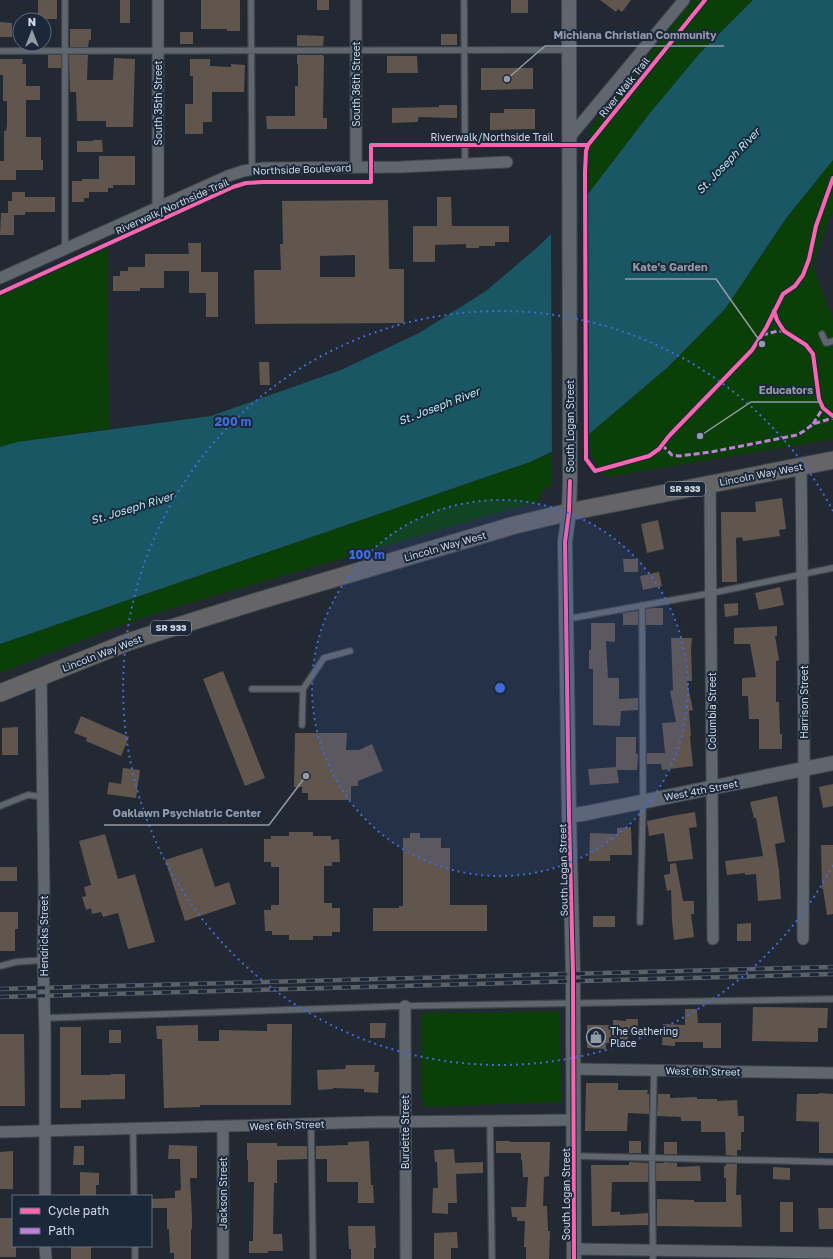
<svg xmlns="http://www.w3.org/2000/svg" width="833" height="1259" font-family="'Golos Text',sans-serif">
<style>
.green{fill:#0b3f08}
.water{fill:#195764}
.pier{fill:#222932}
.building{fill:#60564e;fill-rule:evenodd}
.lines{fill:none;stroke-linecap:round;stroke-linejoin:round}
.service-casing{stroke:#3f464d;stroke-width:8}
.minor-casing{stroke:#3f464d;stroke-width:13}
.tertiary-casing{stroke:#3f464d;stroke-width:16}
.primary-casing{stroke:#3f464d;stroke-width:19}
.service{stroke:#60666e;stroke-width:5.5}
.minor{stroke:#60666e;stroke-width:11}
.tertiary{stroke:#60666e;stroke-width:14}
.primary{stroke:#656567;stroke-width:17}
.rail-casing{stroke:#5c6068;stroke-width:4.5}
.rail{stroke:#1b2839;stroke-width:3;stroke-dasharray:9;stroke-linecap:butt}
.quiet{stroke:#c07fdc;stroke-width:3;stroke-dasharray:6 3;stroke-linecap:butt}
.cycleway-casing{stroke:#1b2839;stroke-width:6}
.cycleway{stroke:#f766af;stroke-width:4}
.ring{fill:none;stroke:#416ada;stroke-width:2;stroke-dasharray:2 4}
.labels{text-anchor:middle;stroke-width:4;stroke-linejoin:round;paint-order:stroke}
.shield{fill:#1b2839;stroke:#9aa4b1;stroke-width:1}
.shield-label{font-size:9px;font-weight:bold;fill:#d0d9e4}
.street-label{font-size:10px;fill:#d0d9e4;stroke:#1b2839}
.poi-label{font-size:10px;fill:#d0d9e4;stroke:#1b2839;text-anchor:start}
.water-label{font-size:11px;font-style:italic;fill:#b4eaf6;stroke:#1b2839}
.centre{fill:#416ada;stroke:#1b2839;stroke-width:2}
.ring-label{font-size:12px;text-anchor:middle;font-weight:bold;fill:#416ada;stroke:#1b2839;stroke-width:4;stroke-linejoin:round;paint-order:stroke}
.leader{fill:none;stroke:#939ba6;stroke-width:1.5}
.callout-dot{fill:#939ba6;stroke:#1b2839;stroke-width:1.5}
.callout-label{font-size:11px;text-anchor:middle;font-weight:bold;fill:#939ba6;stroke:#1b2839;stroke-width:4;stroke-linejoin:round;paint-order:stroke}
</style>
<rect width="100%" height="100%" fill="#222932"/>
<path class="green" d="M693,0H753L700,53L650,113L588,194L590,128Z
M833,160V212L829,217L813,267L833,320V439L606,477L591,455L589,434L668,367L725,309L787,217Z
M107,247L109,429L17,442L0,447V295Z
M552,453V485L544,489L538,501L166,610L111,629L0,673V644L530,462Z
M560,1012L561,1102L424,1107V1101L422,1099L421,1013Z"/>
<path class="water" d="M753,0H833V160L787,217L725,309L668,367L589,434L530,462L0,644V447L17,442L211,416L341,370L419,333L486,291L540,245L552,233L588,194L650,113L700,53Z"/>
<path class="pier" d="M588,191L589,436L552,455L551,231Z"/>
<path class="building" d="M38,0H57V19H38Z
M120,0H130V23H120Z
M201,0H240V31H227V29H201Z
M317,0H329V10H317Z
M511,0H528V13H511Z
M600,0H631L622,12L618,9L616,12Z
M0,22L12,23V37H0Z
M70,29H91V40H89L88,47H70Z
M180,32H193V44H180Z
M441,34H457V45H441Z
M297,35L324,36L323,46H297Z
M48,55H61V68H48Z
M69,55H88L87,80H113L114,58L135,59L133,127H106V121H77L76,92H70Z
M297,55H323V56H324L323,118H327V129H267L266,116H295V86H298V64H297Z
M387,56H417L418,73H387Z
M0,59H23L22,64H26V86H40V100H26V137H41V160H43V170H16V180H0V161H4V131H6L7,125V101H3V75H0Z
M190,59H210V66L231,67V64L245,65L244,92H212V122H203V134H185V104H193V76H190Z
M481,68H533V89L481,90Z
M439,105H457V118L418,117V122L392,123V108L439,107Z
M504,109H535V129L490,130V113H504Z
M93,140H102L103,152H77V141H93Z
M99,156H135V185H113V188H108V192H89V198H84V202H72V181H82V179H99Z
M12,192H25V197H55V212H25V215H14V235H0L1,213H8V201H12Z
M437,197H451L452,226H509V242H495V246H479V248H466V244L435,245V262H413V226H437Z
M388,200L389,269H404V323L255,324L254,270H281L280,244H283L282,201ZM355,255V277H320V256Z
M188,243H201V272H218V317H206V293H189V271H164V288H140V291H113V276H120V271H128V267H145V254H189Z
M259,362H269L270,385H260Z
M782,498L786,529L779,530L780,536L743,541L742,537L736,538L737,582H722L721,512H756L755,502Z
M658,520L664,549L647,553L641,524Z
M623,559H638V572H624Z
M659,572L662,586L643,590L640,576Z
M780,587L784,605L759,610L755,593Z
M738,603V615L725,617L724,604Z
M653,608H663V625H646V609Z
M638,611V625H623V613Z
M591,623H615V642L606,641L608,678H619V699L638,698V710L621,711L620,726L593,725V669H589V650H591Z
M777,626V636H775L779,660L776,661V702H779L780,734H782V749H759V719H749L748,696H742V678L756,677L750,644H734V628Z
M671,638H692L691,650L692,681H687L693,710L689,711L691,736L690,737L693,766L662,770L661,764H647V753H665L662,723L676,722L670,691L673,690Z
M223,671L265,778L245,786L203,679Z
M81,716L129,737L121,756L86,741L87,738L74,733Z
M18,727V755H2V728Z
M295,733H347L346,750H359L372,744L383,771L358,781V786H351V800H308V793H302V787H294Z
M616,737H636V754H638L637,770H617L619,783L590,785L588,769L616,767Z
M123,768L140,770L136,798L107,794L109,782L121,784Z
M833,784V806L823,808L819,787Z
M777,796L785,842L775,844L779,871L781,899L758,901L756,874L745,875V873L727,875L725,861L763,856L756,818H754L750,802Z
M695,812L697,827L689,828L693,859L668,862L664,833L649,836L647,821L671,816Z
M631,827L632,855H610V861H589L590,833L617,834V828Z
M289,832H313V836H331V840L339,839L340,862H332V866H324V903H332V908H340V932H332V936H313V940H289V935H272V931H265L264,910H271V905H279V867H271V862H264V839H271V836H289Z
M410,833H420V838H441V848H450V905H487V931H373V908H399V906H403V838H410Z
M105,834L118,879L135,874L155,942L128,949L118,913L103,917L101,912L92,914L91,908L86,910L82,897L86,896L84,887L91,885L79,841Z
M821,845H833V914L827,915L823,889H822Z
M202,848L215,887L229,882L236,904L185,921L165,860Z
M676,863L683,901H694V914H691L694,937L674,940L672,920L671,890L667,891L664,875L670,874V864Z
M0,867H17V881H0Z
M0,912H18V929H15V951H0Z
M593,916H615V927H593Z
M751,923V941H737V924Z
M753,1007L828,1008L827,1028H818V1042L752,1041Z
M685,1009H697L698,1023H721V1048H703V1042H675V1046L662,1045L663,1024L685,1025Z
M626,1019H638V1035H628V1044L606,1043V1049L587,1048V1025H613V1020L626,1021Z
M370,1023H386L385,1038H370Z
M267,1024H292L291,1105H200V1107L164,1108L162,1039H157L156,1026L198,1025V1041H219V1030L267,1031Z
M60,1027H81V1075H111V1074H125V1099L81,1100V1108H60Z
M109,1030H121V1043H109Z
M0,1034H24L25,1106H0Z
M346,1065H375L374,1072H379L378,1093L364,1092V1089L333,1088V1089L318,1090L317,1070L345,1069Z
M586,1083H618V1090H648L647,1094H649V1114L628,1113L627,1131H585Z
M819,1093L833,1094V1153H819V1122L796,1121L797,1094H819Z
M658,1094H670V1098L697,1097V1099H717V1101L737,1100L738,1116H744V1132H741V1150H737V1156L726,1155L725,1132H701V1121H681V1117L657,1116Z
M369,1141L371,1185H373L374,1203H358V1182H327V1159H316V1146L348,1145V1142Z
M496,1141H510V1142H550L549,1176L544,1177L543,1206H547L548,1231H550L549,1259H526V1247H524L525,1221H517V1217H512L511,1207H526L528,1177H523L522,1160H521V1153H496Z
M629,1141H641V1153H629Z
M664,1142H677V1154H664Z
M247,1143H277V1146H307V1159L277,1160V1183H274L273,1234H282L283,1251H268V1253H249V1241H253V1234L254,1182H248V1160H247Z
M169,1145L197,1146V1178H190L192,1216V1229H191V1259H174V1253H170L169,1229H167V1208H151V1199L175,1198V1191L181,1190L180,1159H168Z
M74,1146H84V1165H73Z
M454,1149L455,1163L483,1162V1173L456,1174L457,1203H448V1214L432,1213L433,1188H438L437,1162H435L434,1150Z
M13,1151V1189H0V1152Z
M629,1162L648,1163V1182H612L611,1212H620V1215L648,1213V1225L592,1226L591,1165H629Z
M664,1162L677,1163V1167L700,1166L701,1181H656V1163H664Z
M726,1164H737L736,1195H741L742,1227L657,1226V1199L694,1200V1202H726V1178H724V1166H726Z
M773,1167L790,1168V1180L773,1179Z
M80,1172L99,1173V1185H96V1196H80Z
M780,1202H793V1232H780Z
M818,1208H833V1229H819Z
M0,1218H13V1246H16V1257H0Z
M348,1226H375L376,1248H374V1259H351V1249H349Z
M457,1232L458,1248H451V1259H434V1233Z
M71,1246H91V1259H71Z"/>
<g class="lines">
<defs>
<path id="service" d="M251,0L252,170
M464,0L465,164
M0,51L568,50
M65,249V0
M822,334L826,343L833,341
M567,619L712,593L833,568
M252,689H303
M302,725L303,689L324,658L350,651
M0,806L28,795L43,797
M640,922L643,802L642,605
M0,966L16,962L43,960
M45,1018L405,1006L833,999
M490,1121L492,1259
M311,1124L313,1259
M133,1129L134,1196
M574,1156L833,1162
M135,1246V1259
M653,1259L652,1159L654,1070"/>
<path id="minor" d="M158,0V207
M569,138L684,0
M356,167V0
M0,278L228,176L243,171L263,168L401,167L507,162
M801,466L804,747L803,939
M710,484C712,635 711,787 713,939
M41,677L44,887L43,960L45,1033V1196
M405,1006L406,1259
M573,1069L833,1073
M223,1127V1259
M0,1132L376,1122L573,1120
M45,1246L46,1259
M574,1249L833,1253"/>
<path id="tertiary" d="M569,0L570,481L569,512L565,542L569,816L573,974L574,1259
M569,816L587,813L833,763"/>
<path id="primary" d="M0,693L128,642L165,630L258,601L515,525L569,512L833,460"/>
</defs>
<use href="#service" class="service-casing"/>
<use href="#minor" class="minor-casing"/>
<use href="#tertiary" class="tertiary-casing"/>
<use href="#primary" class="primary-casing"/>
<use href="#service" class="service"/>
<use href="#minor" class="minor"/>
<use href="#tertiary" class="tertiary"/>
<use href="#primary" class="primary"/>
<defs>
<path id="rail" d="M0,989L833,967
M0,997L833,974"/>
</defs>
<use href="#rail" class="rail-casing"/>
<use href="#rail" class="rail"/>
<path class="quiet" d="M762,335L778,331H784
M813,424L823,408
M662,445L672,455L679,456L711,452L797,435L804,431L813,424L833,418"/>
<defs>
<path id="cycleway" d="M705,0L588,145L586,151L585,172L586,459L595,471L649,456L659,449L669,436L752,350L766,328L783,294L795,286L803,275L809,259L816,226L833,178
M0,293L233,187L246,183L263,182H371V145H588
M774,311L777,320L784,331L806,345L813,354L819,399L823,408L833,416
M570,481L569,512L565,542L569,816L573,974L574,1259"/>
</defs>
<use href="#cycleway" class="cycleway-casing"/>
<use href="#cycleway" class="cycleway"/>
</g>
<circle cx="500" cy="688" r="188" fill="#416ada" fill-opacity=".12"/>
<g class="ring">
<circle cx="500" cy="688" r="188"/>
<path d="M833 865A377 377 0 1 1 833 511"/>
</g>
<defs>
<symbol id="shop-ring" viewBox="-11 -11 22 22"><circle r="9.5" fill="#1b2839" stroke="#939ba6" stroke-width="1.5"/><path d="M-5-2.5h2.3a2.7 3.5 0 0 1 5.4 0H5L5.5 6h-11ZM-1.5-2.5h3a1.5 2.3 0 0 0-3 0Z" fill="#939ba6"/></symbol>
</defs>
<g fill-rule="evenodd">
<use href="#shop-ring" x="585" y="1026" width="22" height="22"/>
</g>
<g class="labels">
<g class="shield">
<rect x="665" y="482" width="40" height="14" rx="3"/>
<rect x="151" y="621" width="40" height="14" rx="3"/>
</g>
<g class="shield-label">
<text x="685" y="492">SR 933</text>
<text x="171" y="631">SR 933</text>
</g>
<g class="street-label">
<text transform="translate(356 84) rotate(-90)" y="4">South 36th Street</text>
<text transform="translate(624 87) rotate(-51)" y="4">River Walk Trail</text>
<text transform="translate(158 103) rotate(-90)" y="4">South 35th Street</text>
<text x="492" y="141">Riverwalk/Northside Trail</text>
<text transform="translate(302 169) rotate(-2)" y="4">Northside Boulevard</text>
<text transform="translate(172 206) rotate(-24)" y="4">Riverwalk/Northside Trail</text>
<text transform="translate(570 426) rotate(-90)" y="4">South Logan Street</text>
<text transform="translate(761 474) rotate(-11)" y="4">Lincoln Way West</text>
<text transform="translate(445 546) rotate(-16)" y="4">Lincoln Way West</text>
<text transform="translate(102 653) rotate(-21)" y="4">Lincoln Way West</text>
<text transform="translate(804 702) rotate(-90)" y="4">Harrison Street</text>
<text transform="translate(712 711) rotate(-90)" y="4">Columbia Street</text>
<text transform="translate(701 790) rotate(-11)" y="4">West 4th Street</text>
<text transform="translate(563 870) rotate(-91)" y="4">South Logan Street</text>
<text transform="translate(44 936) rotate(-90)" y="4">Hendricks Street</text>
<text transform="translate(703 1071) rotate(1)" y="4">West 6th Street</text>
<text transform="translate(287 1125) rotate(-2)" y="4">West 6th Street</text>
<text transform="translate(405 1132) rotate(-90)" y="4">Burdette Street</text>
<text transform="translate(223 1193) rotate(-90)" y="4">Jackson Street</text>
<text transform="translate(566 1194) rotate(-90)" y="4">South Logan Street</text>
</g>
<g class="poi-label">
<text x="610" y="1035">The Gathering<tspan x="610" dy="12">Place</tspan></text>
</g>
<g class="water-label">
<text transform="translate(728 161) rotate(-46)" y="4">St. Joseph River</text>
<text transform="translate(439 406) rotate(-21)" y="4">St. Joseph River</text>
<text transform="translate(132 508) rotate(-17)" y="4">St. Joseph River</text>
</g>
</g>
<circle cx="500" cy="688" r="6" class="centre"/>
<g class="ring-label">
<text x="233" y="426">200 m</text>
<text x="367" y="559">100 m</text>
</g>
<path class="leader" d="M507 79L545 46H724M762 344L716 279H625M700 436L751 402H821M306 776L269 825H104"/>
<g class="callout-dot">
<circle cx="507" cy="79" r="4"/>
<circle cx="762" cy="344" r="4"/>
<circle cx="700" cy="436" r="4"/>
<circle cx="306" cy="776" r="4"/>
</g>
<g class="callout-label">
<text x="635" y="39">Michiana Christian Community</text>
<text x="670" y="271">Kate's Garden</text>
<text x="786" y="394">Educators</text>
<text x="187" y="817">Oaklawn Psychiatric Center</text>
</g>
<rect x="12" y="1195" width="140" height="52" fill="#1b2839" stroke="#636f7d"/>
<rect x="20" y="1208" width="20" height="6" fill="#f766af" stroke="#636f7d"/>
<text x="48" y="1215" font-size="12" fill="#d0d9e4">Cycle path</text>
<rect x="20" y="1228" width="20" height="6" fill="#c07fdc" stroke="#636f7d"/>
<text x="48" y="1235" font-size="12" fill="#d0d9e4">Path</text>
<g transform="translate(32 32)"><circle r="19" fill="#1b2839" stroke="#636f7d"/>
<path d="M0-3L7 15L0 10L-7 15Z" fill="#939ba6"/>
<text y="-6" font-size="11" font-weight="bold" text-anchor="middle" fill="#d0d9e4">N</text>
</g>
</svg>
